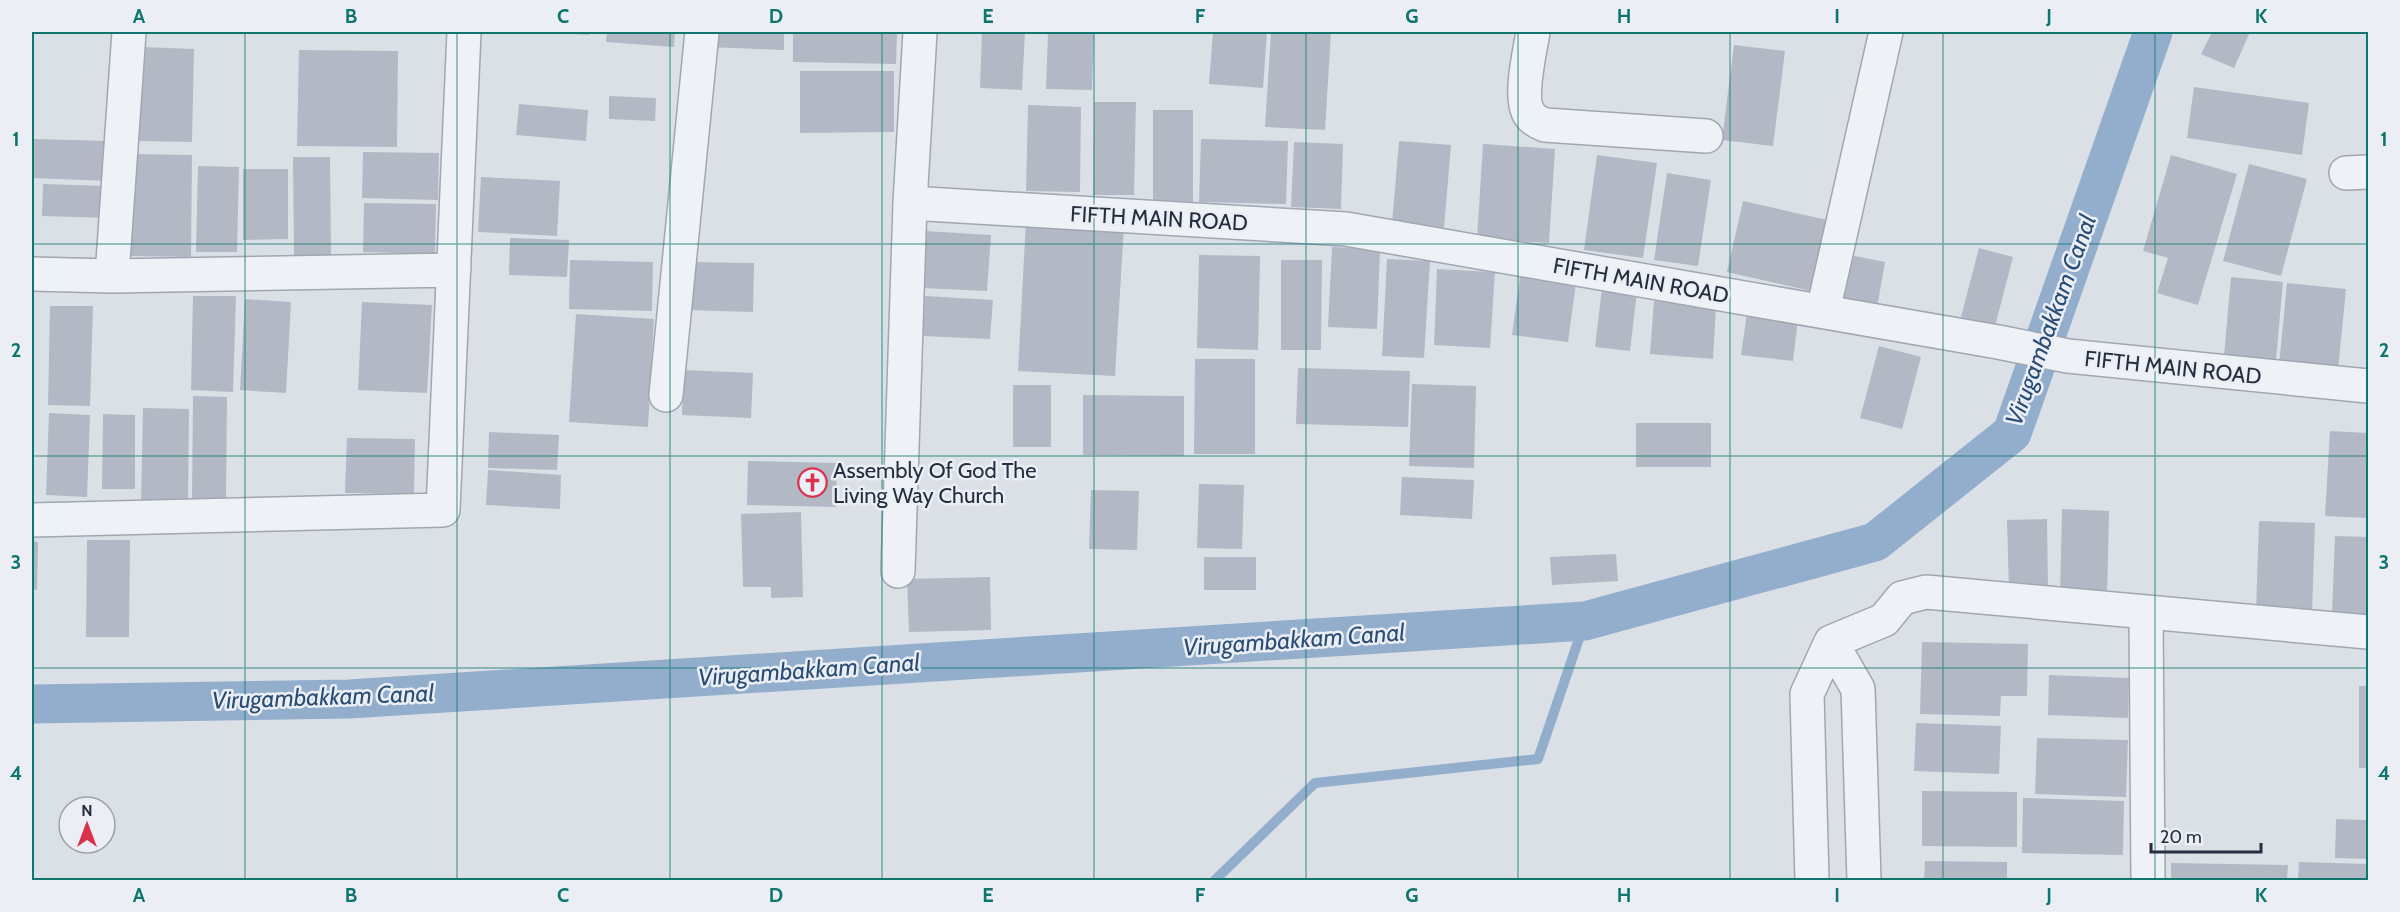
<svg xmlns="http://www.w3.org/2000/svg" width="2400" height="912" font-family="Cabin,sans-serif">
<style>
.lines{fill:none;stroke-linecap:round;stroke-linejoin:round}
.stream{stroke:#92aecc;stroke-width:10}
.canal{stroke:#92aecc;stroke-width:39}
.building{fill:#b2b9c5}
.street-casing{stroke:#a0a7b1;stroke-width:36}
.street{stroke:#eef1f5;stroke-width:33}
.grid{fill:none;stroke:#0f766e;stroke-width:1.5;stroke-opacity:0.55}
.labels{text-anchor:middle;stroke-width:5;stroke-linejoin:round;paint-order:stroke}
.street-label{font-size:22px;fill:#242e3f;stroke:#ebeff5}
.poi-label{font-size:22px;fill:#242e3f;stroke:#ebeff5;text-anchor:start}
.water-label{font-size:24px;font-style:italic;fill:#2a4d76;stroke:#ebeff5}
.neatline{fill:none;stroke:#0f766e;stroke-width:2}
.grid-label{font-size:20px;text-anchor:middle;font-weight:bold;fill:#0f766e}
</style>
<rect width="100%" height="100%" fill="#dbe0e7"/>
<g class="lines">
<path class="stream" d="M1215,880L1315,783L1538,759L1585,621"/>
<path class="canal" d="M32,704L349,699L1585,621L1875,542L2012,433L2153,32"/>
</g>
<path class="building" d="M553,32H590L589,35L553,33Z
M607,32H675L674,47L606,42Z
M708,32H784V50L708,47Z
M793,32H897L896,64L793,62Z
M982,32H1025L1022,90L980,88Z
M1048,32H1094L1092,90L1046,89Z
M1213,32H1267L1263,88L1209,84Z
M1271,32H1331L1325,130L1265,127Z
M2212,32H2250L2234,68L2201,54Z
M1734,45L1785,51L1773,146L1722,140Z
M142,47L194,49L192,142L139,141Z
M299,50L398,51L397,147L297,146Z
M800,71H894V132L800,133Z
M2194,87L2309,103L2302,155L2187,138Z
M609,96L656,98L655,121L609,119Z
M1094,102H1136L1134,195H1093Z
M519,104L588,110L586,141L516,135Z
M1028,105L1081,107L1080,192L1026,191Z
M1153,110H1193V204H1153Z
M32,139L110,141L109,181L32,178Z
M1201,139L1288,141L1286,204L1199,202Z
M1399,141L1451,145L1444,228L1392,224Z
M1294,142L1343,144L1341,209L1291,207Z
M1483,144L1555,149L1549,243L1477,239Z
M363,152L439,153L438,200L362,198Z
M130,154L192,155L191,257L129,256Z
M1597,155L1657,163L1643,258L1584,250Z
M2171,155L2237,174L2198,305L2157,293L2168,258L2143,251Z
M293,157H330L331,255L294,256Z
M2249,164L2307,179L2281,276L2223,261Z
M198,166L239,167L237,252H196Z
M243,169H288V239L243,240Z
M1667,173L1711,180L1698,266L1654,260Z
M481,177L560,181L557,236L478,232Z
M43,184L106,186L105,218L42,216Z
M1743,201L1827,220L1811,291L1727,272Z
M364,203L436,204L435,254L363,252Z
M1026,220L1124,225L1115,376L1018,371Z
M925,231L991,235L987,291L922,288Z
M510,238L569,240L567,277L509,275Z
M1332,247L1380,249L1377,329L1328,327Z
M1979,248L2013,257L1995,326L1961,317Z
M1199,255L1260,256L1258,350L1197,348Z
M1850,255L1885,262L1877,308L1842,302Z
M1387,259L1430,261L1424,358L1382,356Z
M570,260L653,262L652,311L569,309Z
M1281,260H1322L1321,350H1281Z
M688,262L754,263L753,312L687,310Z
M1437,269L1495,272L1490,348L1434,345Z
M1520,276L1576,283L1568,342L1512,335Z
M2231,277L2283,282L2275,371L2223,367Z
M2287,283L2346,289L2337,381L2278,375Z
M1602,288L1637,292L1630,351L1595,347Z
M193,296H236L233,392L191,390Z
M925,296L993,300L990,339L923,336Z
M245,299L291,302L286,393L240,390Z
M1654,301L1716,306L1713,359L1650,354Z
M32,302H34V402H32Z
M362,302L432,305L427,393L358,390Z
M50,306H93L90,406L48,405Z
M1747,313L1798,319L1793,361L1741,355Z
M576,314L654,319L648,427L569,422Z
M1879,346L1921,357L1902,429L1860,418Z
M1195,359H1255V454H1194Z
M1298,368L1410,371L1408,427L1296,424Z
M684,370L753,373L751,418L682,415Z
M1412,384L1476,386L1474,468L1409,466Z
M1013,385H1051V447H1013Z
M1083,395L1184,396V456L1083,455Z
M193,396L227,397L226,500H192Z
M143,408L189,409L188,504L141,503Z
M49,413L90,415L87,497L46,495Z
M103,414L135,415V489H102Z
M1636,423H1711V467H1636Z
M2330,431L2368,433V518L2325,516Z
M489,432L559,435L557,470L488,468Z
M347,438L415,439L414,494L345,493Z
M748,461L837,463L836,507L747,505Z
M488,470L561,475L560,509L486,505Z
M1402,477L1474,480L1472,519L1400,515Z
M1199,484L1244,485L1242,549L1197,548Z
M1091,490L1139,491L1137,550L1089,549Z
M2062,509L2109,511L2107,600L2060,599Z
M801,512L803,597L771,598V587H743L741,514Z
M2047,519L2048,590L2009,591L2007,520Z
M2259,521L2315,523L2312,614L2256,612Z
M2335,536L2368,537V616L2332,614Z
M87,540H130L129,637H86Z
M32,541L38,542L37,590L32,589Z
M1616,554L1618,581L1552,585L1550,557Z
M1204,557H1256V590H1204Z
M990,577L991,630L909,632L907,579Z
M1922,642L2028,644L2027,696H2001L2000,716L1920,714Z
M2049,675L2129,678L2128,718L2048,715Z
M2359,686H2368V768H2359Z
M1916,723L2001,726L1999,774L1914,771Z
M2037,738L2128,740L2126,797L2035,794Z
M1922,791L2017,792V847L1922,846Z
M2023,798L2124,801L2123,855L2022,853Z
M2336,819L2368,820V859L2335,858Z
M1925,861L2007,862V880H1924Z
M2299,862L2368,864V880H2298Z
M2171,863L2288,865L2287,880H2171Z"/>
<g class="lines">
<defs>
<path id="street" d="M1533,32C1530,51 1518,100 1530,115C1533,120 1540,123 1545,125L1706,136
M2346,173L2368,172
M910,203L1346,229L1998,342L2068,356L2368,386
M32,274L112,276L454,270
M112,276L129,32
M1823,311L1886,32
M666,395L702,32
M32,520L443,510L464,32
M898,571L910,203L920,32
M2146,613L2148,880
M1831,642L1858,689L1864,880
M1812,880L1807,694L1831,642L1884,620L1902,598L1926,592L2368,632"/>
</defs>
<use href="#street" class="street-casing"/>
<use href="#street" class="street"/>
</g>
<path class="grid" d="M245,32V880M457,32V880M670,32V880M882,32V880M1094,32V880M1306,32V880M1518,32V880M1730,32V880M1943,32V880M2155,32V880M32,244H2368M32,456H2368M32,668H2368"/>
<defs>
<symbol id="church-ring" viewBox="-11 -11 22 22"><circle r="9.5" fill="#ebeff5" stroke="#db324c" stroke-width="1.5"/><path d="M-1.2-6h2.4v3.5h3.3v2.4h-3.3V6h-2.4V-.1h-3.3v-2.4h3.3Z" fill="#db324c"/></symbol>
</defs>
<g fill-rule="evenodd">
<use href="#church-ring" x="796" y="466" width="33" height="33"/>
</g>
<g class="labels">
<g class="street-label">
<text transform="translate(1159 218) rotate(3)" y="8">FIFTH MAIN ROAD</text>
<text transform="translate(1641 280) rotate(10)" y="8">FIFTH MAIN ROAD</text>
<text transform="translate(2173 367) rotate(6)" y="8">FIFTH MAIN ROAD</text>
</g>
<g class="poi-label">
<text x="833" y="478">Assembly Of God The<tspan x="833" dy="25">Living Way Church</tspan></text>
</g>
<g class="water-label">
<text transform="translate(2051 320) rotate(-70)" y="8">Virugambakkam Canal</text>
<text transform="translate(1294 640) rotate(-4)" y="8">Virugambakkam Canal</text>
<text transform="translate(809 670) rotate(-4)" y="8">Virugambakkam Canal</text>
<text transform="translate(323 697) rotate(-2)" y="8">Virugambakkam Canal</text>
</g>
</g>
<rect width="2400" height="912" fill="none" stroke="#ebeff5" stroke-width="66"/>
<g transform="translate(87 825)"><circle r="28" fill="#ebeff5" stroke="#9ba2ac" stroke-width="1.5"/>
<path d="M0-4.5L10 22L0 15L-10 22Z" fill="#db324c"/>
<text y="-9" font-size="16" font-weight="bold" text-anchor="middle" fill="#242e3f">N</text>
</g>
<path d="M2151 843v9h110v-9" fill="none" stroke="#242e3f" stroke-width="3"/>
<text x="2160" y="843" font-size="18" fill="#242e3f" stroke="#ebeff5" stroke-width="4.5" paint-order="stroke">20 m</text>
<rect x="33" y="33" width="2334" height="846" class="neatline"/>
<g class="grid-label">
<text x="139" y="23">A</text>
<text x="351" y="23">B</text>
<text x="563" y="23">C</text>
<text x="776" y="23">D</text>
<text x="988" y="23">E</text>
<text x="1200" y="23">F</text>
<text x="1412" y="23">G</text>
<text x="1624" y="23">H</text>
<text x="1837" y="23">I</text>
<text x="2049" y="23">J</text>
<text x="2261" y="23">K</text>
<text x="16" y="146">1</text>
<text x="2384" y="146">1</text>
<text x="16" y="357">2</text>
<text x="2384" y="357">2</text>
<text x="16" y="569">3</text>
<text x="2384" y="569">3</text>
<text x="16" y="780">4</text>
<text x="2384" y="780">4</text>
<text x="139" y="902">A</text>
<text x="351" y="902">B</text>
<text x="563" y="902">C</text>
<text x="776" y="902">D</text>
<text x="988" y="902">E</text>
<text x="1200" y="902">F</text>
<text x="1412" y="902">G</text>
<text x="1624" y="902">H</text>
<text x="1837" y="902">I</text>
<text x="2049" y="902">J</text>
<text x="2261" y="902">K</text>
</g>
</svg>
